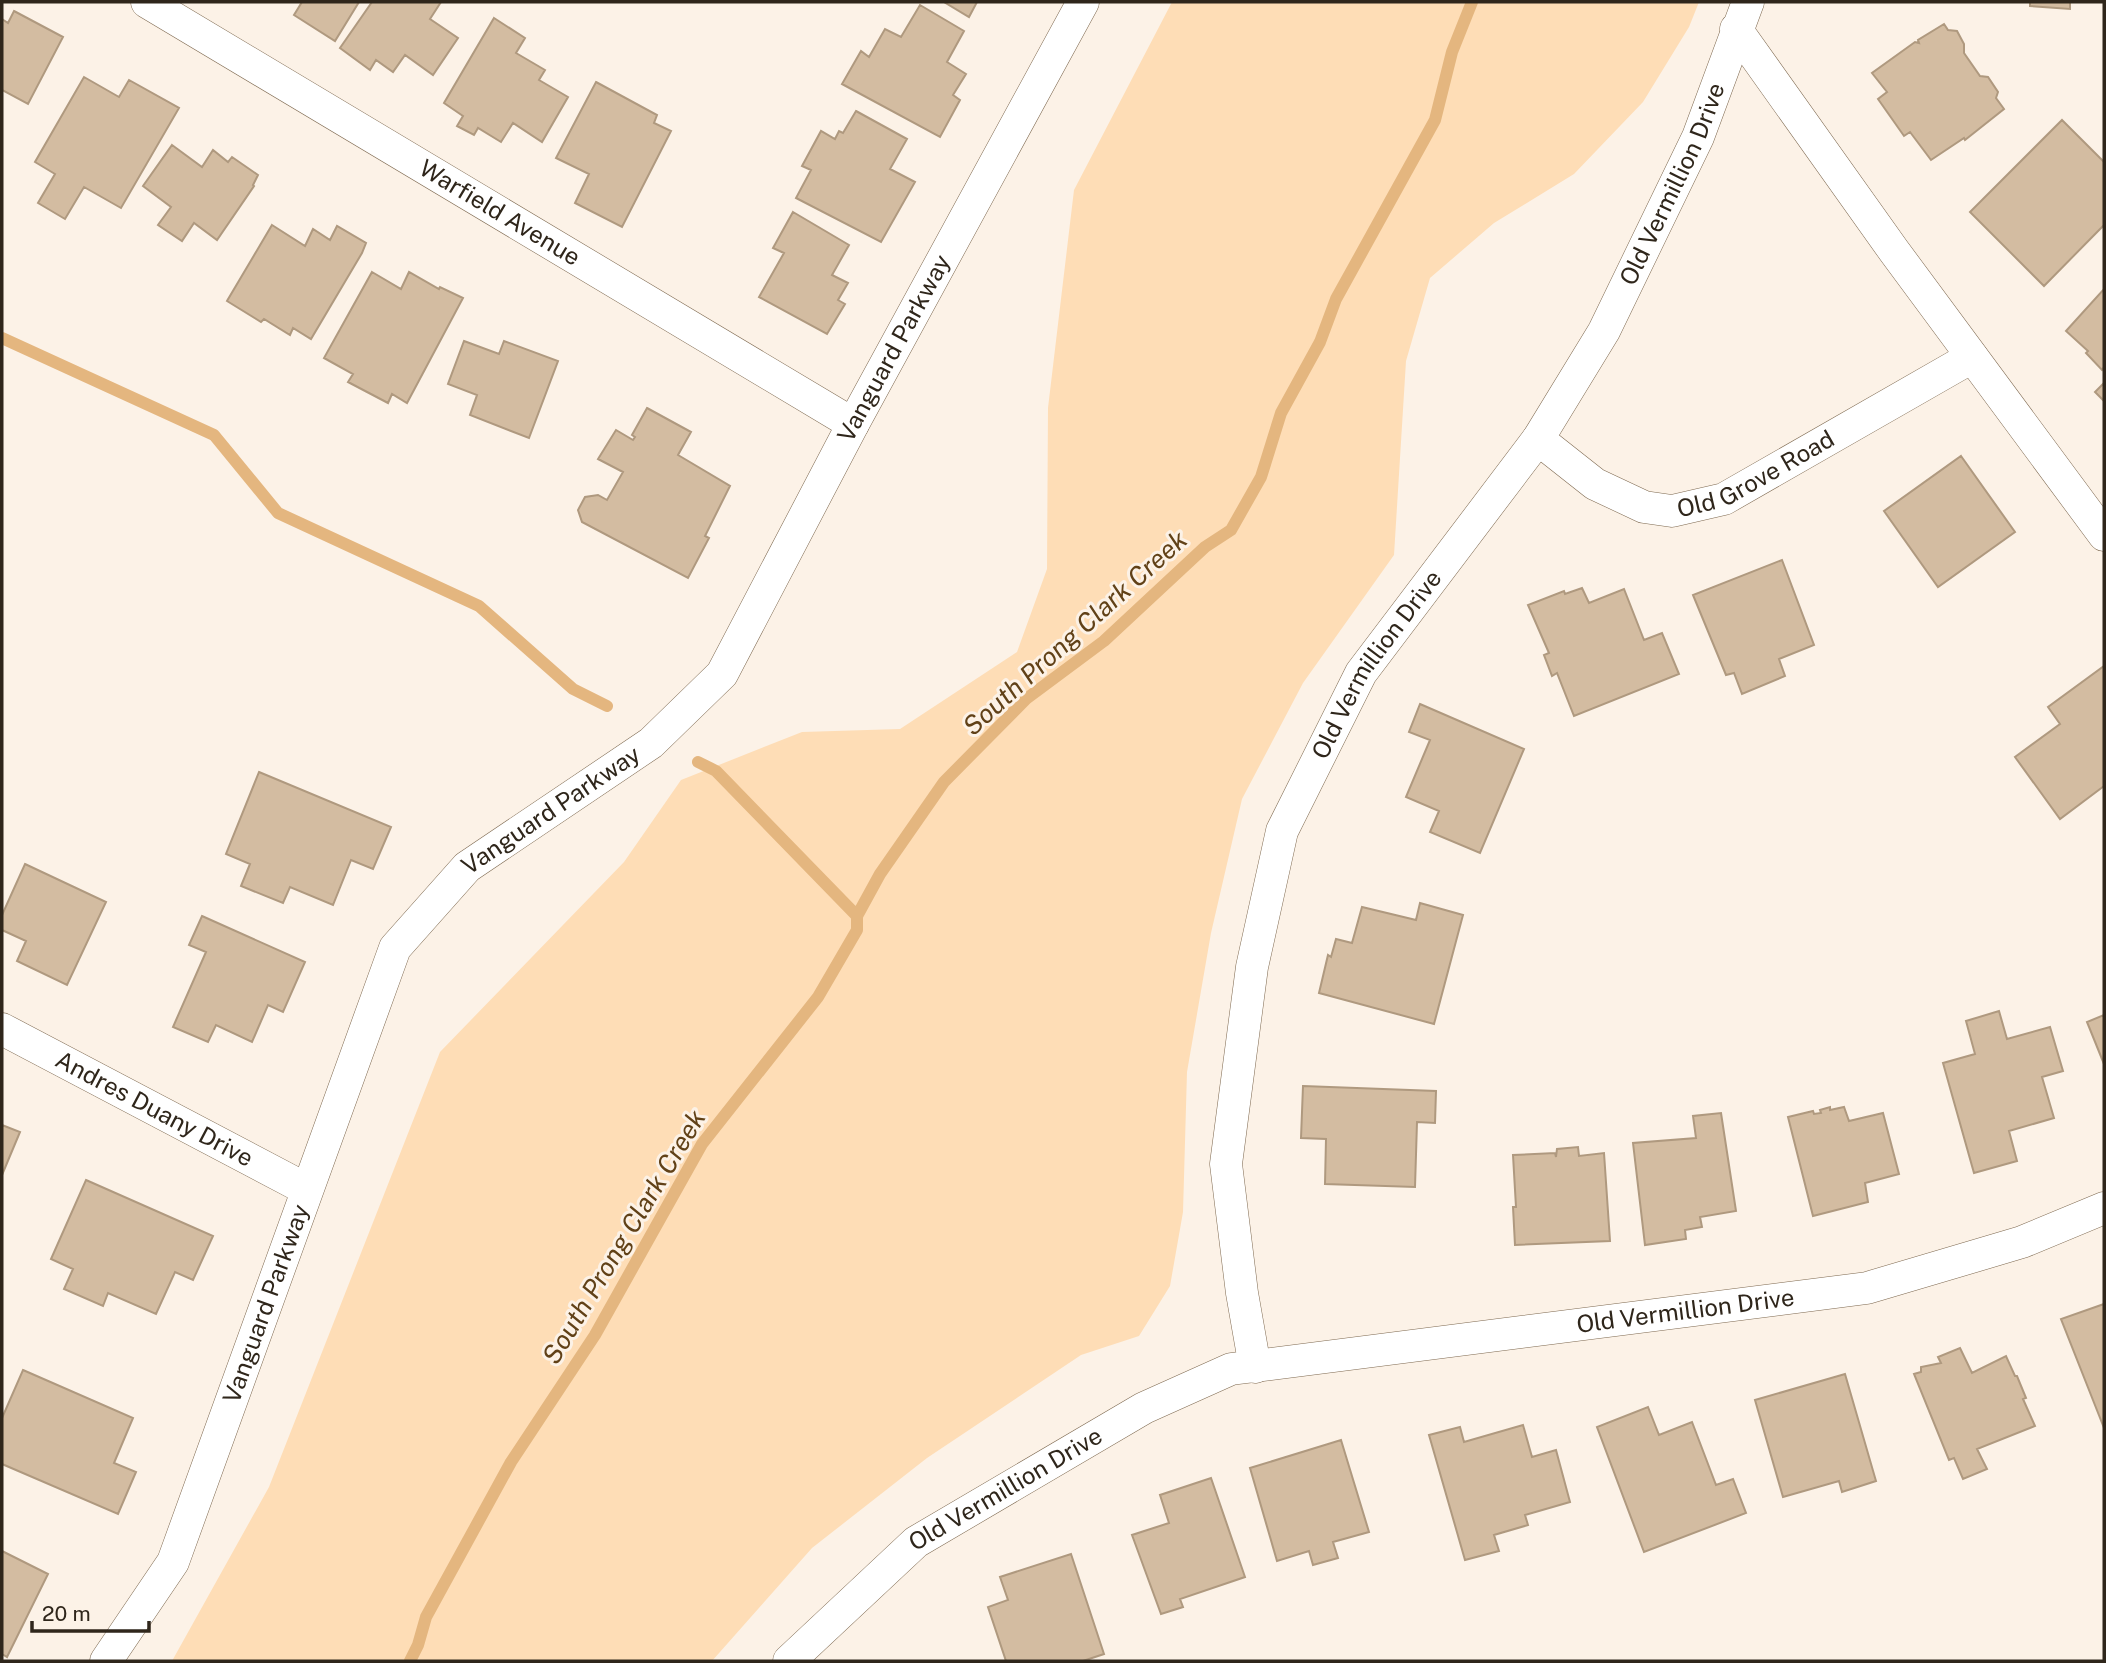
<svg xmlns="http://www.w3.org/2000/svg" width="2106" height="1663" font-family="'Public Sans',sans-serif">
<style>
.green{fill:#feddb6}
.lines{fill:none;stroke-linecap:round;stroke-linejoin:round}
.stream{stroke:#e4b67f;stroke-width:12}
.building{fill:#d3bca1;stroke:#af997f;stroke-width:2}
.street-casing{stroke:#7e6950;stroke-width:33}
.street{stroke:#fff;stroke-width:32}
.labels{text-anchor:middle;stroke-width:6;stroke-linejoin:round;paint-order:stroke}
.street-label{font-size:24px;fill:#2f261b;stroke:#fcf2e7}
.water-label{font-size:26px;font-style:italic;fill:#614117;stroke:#fcf2e7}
</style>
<rect width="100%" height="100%" fill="#fcf2e7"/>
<path class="green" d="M1172,2H1699L1689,27L1643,102L1574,174L1494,223L1430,278L1406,361L1394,555L1303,683L1242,799L1211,933L1187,1072L1183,1212L1170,1286L1139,1336L1081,1355L927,1458L812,1548L712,1661H172L269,1487L440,1052L624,862L681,780L802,732L900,729L1017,652L1047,569L1048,408L1074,190Z"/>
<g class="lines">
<path class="stream" d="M2,338L214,435L278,513L479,606L573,689L607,706
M698,762L716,771L857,916
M410,1661L418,1645L426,1617L511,1462L595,1335L702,1144L818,997L857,930V916L880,874L944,782L1026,699L1104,641L1205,547L1231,530L1261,477L1281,413L1320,342L1336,299L1435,120L1452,52L1472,2"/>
</g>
<path class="building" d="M302,2H359L335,41L294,15Z
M372,2H441L430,19L458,38L433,75L405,55L393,72L376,60L370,70L340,48Z
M944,2H977L969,17Z
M2030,2H2070V9L2030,6Z
M920,5L964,31L947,62L966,74L953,95L960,100L940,137L842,84L861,51L869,57L885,29L901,37Z
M14,11L63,37L28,104L2,90V19L8,23Z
M494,18L525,38L516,53L545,70L539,80L568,97L542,142L513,123L501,142L478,128L474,135L457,126L463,116L444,103Z
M1944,24L1948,30L1957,31L1964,44V53L1980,76L1988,77L1998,92L1996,98L2004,109L1965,140L1964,138L1931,160L1910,132L1904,136L1878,99L1887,92L1872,73L1915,42L1919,43L1918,40Z
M84,77L119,97L129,80L179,108L121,208L84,187L65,219L38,203L55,174L35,162Z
M596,82L657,115L654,123L671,131L622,227L575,203L589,174L556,158Z
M856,111L907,139L890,169L915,182L881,242L796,198L811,170L802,166L821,131L835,139L839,131L843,133Z
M2062,120L2104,162V225L2044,286L1970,212Z
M172,145L202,167L213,150L228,162L232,157L258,175L253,185L254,186L217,240L194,223L182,241L158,225L171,207L143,186Z
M793,212L849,245L832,275L848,283L838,300L845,304L827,334L759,297L784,253L773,248Z
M272,225L305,246L313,229L330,240L337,226L366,243L362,253L311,339L293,328L290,335L264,319L261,322L227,301Z
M372,272L401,289L409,272L439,289L440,287L463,298L407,403L392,394L388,403L348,382L353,374L324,358Z
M2104,289V367L2102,370L2086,353L2088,351L2066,331Z
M464,341L499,354L504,341L558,361L529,438L470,415L477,395L448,384Z
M2104,383V401L2095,392Z
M647,408L691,432L678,455L730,486L705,536L709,538L688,578L582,522L578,510L585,497L598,495L607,500L623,472L598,459L616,430L633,440L635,437L632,435Z
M1961,456L2015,532L1938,587L1884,511Z
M1782,560L1814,645L1779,659L1785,676L1742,694L1734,673L1726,675L1693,595Z
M1582,588L1589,603L1624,589L1644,640L1662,633L1679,674L1574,716L1557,673L1552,676L1544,655L1549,653L1528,605L1564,591L1565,594Z
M2104,666V786L2060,819L2015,757L2060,724L2048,707Z
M1420,704L1524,749L1480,853L1430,832L1439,811L1406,797L1430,740L1409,732Z
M259,772L391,827L373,869L351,860L333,905L290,887L283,903L241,886L250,864L226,854Z
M25,864L106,902L67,985L17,961L26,941L2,930V915Z
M1420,903L1463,915L1434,1024L1319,993L1328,955L1331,957L1336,939L1352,943L1362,907L1416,920Z
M202,916L305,962L283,1012L268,1005L252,1042L216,1025L208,1042L173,1027L206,952L189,945Z
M1999,1011L2007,1039L2050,1027L2063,1071L2042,1077L2054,1118L2009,1131L2017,1161L1974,1173L1943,1063L1975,1054L1966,1021Z
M2104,1015V1064L2087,1022Z
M1303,1086L1436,1091L1435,1123L1417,1122L1415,1187L1325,1184L1326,1139L1301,1138Z
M1830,1107V1110L1844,1107L1849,1121L1883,1113L1899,1174L1865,1183L1868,1202L1813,1216L1788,1117L1813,1111L1814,1114L1821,1113L1820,1110Z
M1721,1113L1736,1211L1700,1217L1702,1227L1685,1230L1686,1239L1645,1245L1633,1143L1696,1138L1693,1116Z
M2,1125L20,1132L2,1175Z
M1578,1147L1579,1156L1604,1153L1610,1241L1515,1245L1513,1207H1516L1513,1155L1555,1153L1556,1157L1557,1149Z
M86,1180L213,1236L193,1280L175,1272L156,1314L108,1293L103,1306L64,1289L73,1269L51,1259Z
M2104,1304V1428L2061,1319Z
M1960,1348L1972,1373L2006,1356L2015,1376H2017L2026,1398L2023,1399L2035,1426L1977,1449L1987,1469L1963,1479L1954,1458L1949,1460L1914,1374L1921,1372V1367L1941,1363L1938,1357Z
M23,1370L133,1418L114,1463L136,1472L118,1514L2,1464V1418Z
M1845,1374L1876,1481L1842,1492L1839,1481L1783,1497L1755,1400Z
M1648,1407L1659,1435L1692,1422L1716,1485L1733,1479L1746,1513L1644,1552L1597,1427Z
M1523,1425L1532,1457L1556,1450L1570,1502L1525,1515L1528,1525L1494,1535L1499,1551L1465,1560L1429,1435L1460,1427L1464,1442Z
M1341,1440L1369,1532L1333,1542L1338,1558L1313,1565L1309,1551L1277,1561L1250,1468Z
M1211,1478L1245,1577L1180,1599L1183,1607L1161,1614L1132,1535L1169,1523L1160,1495Z
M2,1551L48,1574L7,1657L2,1654Z
M1071,1554L1104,1654L1083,1661H1006L988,1607L1008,1600L1000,1577Z"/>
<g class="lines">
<defs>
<g id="street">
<path id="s1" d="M147,2L853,424"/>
<path d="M1736,29L1894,251L2104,535"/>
<path id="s2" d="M1538,439L1595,484L1644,507L1672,511L1724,499L1972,357"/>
<path id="s3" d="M2,1029L306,1189"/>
<path id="s4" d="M1255,1367L1242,1293L1226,1164L1252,967L1282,831L1361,673L1538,439L1604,331L1698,137L1748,2"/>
<path id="s5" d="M106,1661L173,1562L395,948L467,867L651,743L722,674L853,424L1083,2"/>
<path id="s6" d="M789,1661L916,1542L1144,1408L1231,1369L1867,1288L2022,1242L2104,1208"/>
</g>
</defs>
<use href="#street" class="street-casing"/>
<use href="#street" class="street"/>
</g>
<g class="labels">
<g class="street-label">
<text dy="8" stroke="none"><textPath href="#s4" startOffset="1302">Old Vermillion Drive</textPath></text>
<text dy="8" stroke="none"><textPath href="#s1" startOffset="411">Warfield Avenue</textPath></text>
<text dy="8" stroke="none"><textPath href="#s5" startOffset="1570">Vanguard Parkway</textPath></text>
<text dy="8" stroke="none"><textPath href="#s2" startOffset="247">Old Grove Road</textPath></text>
<text dy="8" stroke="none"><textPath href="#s4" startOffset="735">Old Vermillion Drive</textPath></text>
<text dy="8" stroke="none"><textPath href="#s5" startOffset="982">Vanguard Parkway</textPath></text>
<text dy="8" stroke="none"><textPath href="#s3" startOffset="172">Andres Duany Drive</textPath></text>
<text dy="8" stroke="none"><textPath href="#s5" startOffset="394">Vanguard Parkway</textPath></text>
<text dy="8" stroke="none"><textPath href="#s6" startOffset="992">Old Vermillion Drive</textPath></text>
<text dy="8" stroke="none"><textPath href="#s6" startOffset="278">Old Vermillion Drive</textPath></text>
</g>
<g class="water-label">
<text transform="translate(1075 633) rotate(-42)" y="9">South Prong Clark Creek</text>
<text transform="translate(624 1237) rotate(-59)" y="9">South Prong Clark Creek</text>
</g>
</g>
<rect width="2106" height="1663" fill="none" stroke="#2f261b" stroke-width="7"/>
<path d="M32 1621v10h117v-10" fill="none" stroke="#2f261b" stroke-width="3.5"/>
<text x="42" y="1621" font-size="21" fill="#2f261b" stroke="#fcf2e7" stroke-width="5" paint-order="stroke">20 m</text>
</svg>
